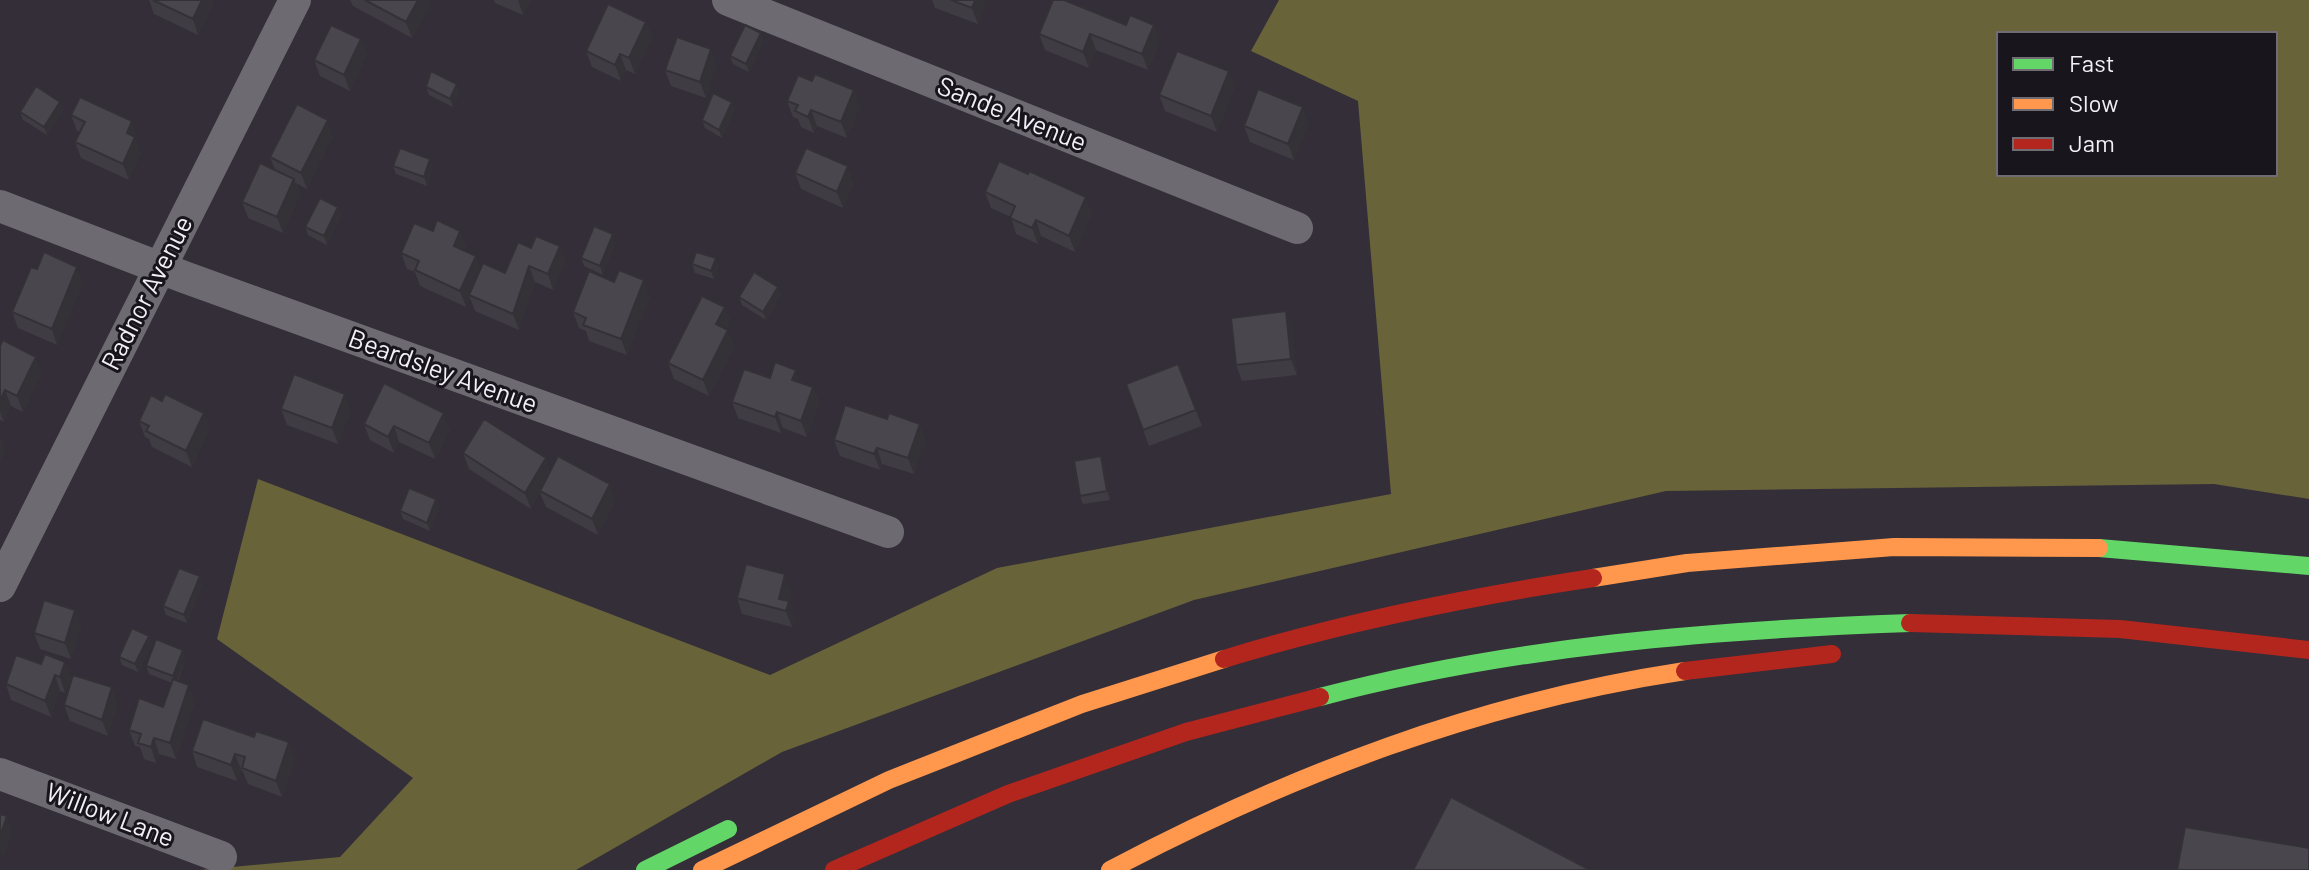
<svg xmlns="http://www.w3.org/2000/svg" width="2309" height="870" font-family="Barlow,sans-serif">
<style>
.forest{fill:#686339;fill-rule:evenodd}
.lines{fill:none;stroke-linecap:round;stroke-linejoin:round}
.street{stroke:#6e6a71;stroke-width:32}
.fast{stroke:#63d668;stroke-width:18}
.slow{stroke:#ff974d;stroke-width:18}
.jam{stroke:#b3261e;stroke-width:18}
.wall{fill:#403c43}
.shaded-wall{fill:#343137}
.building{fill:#4a464e;stroke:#343137;stroke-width:2}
.labels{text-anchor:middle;stroke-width:6;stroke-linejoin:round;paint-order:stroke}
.street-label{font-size:26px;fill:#f3eff9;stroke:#18151c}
</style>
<rect width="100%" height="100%" fill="#332e38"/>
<path class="forest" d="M1279,0H2309V499L2214,484L1666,491L1194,600L782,752L576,870H200L340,857L413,778L217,639L258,479L770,675L997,568L1391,494L1358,101L1251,51ZM1999,34H2275V174H1999Z"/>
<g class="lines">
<path class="street" d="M728,0L1297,228
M0,206L184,277L888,532
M0,586L295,0
M0,774L221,857"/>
<path class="fast" d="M2099,548L2309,566
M1320,697C1513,646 1712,630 1910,623
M645,870L728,829"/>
<path class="slow" d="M1593,578L1687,563L1894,547L2099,548
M702,870L889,780L1082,704L1224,659
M1110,870C1292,774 1480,702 1685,671"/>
<path class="jam" d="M1910,623L2120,629L2309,650
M1224,659C1344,622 1468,597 1593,578
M1685,671L1832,654
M834,870L1008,794L1186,732L1320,697"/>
</g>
<path class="wall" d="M149,0H211L213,5L198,35L154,14Z
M350,0H429L431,5L412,38L353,6Z
M494,0H531L523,15L495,3Z
M932,0H987L978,24L935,8Z
M646,22L652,38L635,74L626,70L621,81L592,67L586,51Z
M1126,25L1160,41L1148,70L1096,50L1089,68L1045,50L1039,34Z
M361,39L367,55L350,91L320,76L314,60Z
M764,41L749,72L733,64L730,56Z
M717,65L706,98L671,86L665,70Z
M1229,71L1235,87L1217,132L1165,111L1159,95Z
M812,81L854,90L860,106L847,138L817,126L814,133L801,127L798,119L793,117L787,101Z
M426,87L460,92L453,107L429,95Z
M60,102L63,110L47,135L23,120L20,112Z
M732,102L735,110L722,138L705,128L702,120Z
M71,115L138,137L136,141L141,153L129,180L81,158L75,142L80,132L77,131Z
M1309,123L1294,160L1250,142L1244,126Z
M333,136L307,189L296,183L300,195L283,233L248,218L242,202L275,170L270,157Z
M430,159L433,168L427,186L396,174L393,166Z
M795,173L854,182L843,208L801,189Z
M985,192L1092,213L1075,252L1041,236L1038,244L1016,234L1011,217L991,208Z
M341,215L327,245L308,235L305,227Z
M433,231H460L466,247L465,251L480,268L505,273L531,248L560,246L565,262L553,290L535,282L519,330L475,311L470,298L466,307L420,286L415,272L407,269L401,253Z
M616,242L603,275L584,266L581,258Z
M692,264L719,266L714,279L695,273Z
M83,283L57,345L18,328L12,312Z
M778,287L781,295L766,320L742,305L739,297Z
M650,296L627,355L589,341L586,331L579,328L573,312Z
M725,307L731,323L727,330L734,346L709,396L674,379L668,363Z
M1286,311L1292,327L1297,375L1242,381L1236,365Z
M0,346L42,373L23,412L11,406L4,422L0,420Z
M1178,364L1202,426L1149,446L1126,384Z
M770,378L800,382L813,387L819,403L807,437L783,428L781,433L738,418L732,402Z
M162,401L204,413L210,429L192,467L152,447L149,439L145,437L139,421Z
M281,409L351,410L338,444L287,425Z
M887,419L926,440L914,474L882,464L880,470L840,456L834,440Z
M364,424L450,429L435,459L399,442L394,453L370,440Z
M463,453L551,470L616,500L598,535L546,507L540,493L531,509L469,469Z
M1101,456L1104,464L1110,500L1083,504L1080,496Z
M436,499L439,507L430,531L403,519L400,511Z
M203,584L187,623L166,615L163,606Z
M791,590L789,601L795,617L792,627L742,614L737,598Z
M75,610L81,626L71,659L40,649L34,633Z
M149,636L152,644L138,672L122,665L119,657Z
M183,650L186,658L178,681L195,701L176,759L159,754L156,763L144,759L140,747L135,746L129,730L163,707L172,683L149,674L146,666Z
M65,662L71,678L65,693L60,691L51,717L11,700L6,684L41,664Z
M118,703L108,736L70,721L64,705Z
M192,751L295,758L282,797L248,784L242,770H241L237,781L197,767Z"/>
<path class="shaded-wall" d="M202,0H211L213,5L198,35L193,19Z
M418,0H429L431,5L412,38L406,22Z
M518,0H531L523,15Z
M975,0H987L978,24L972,8Z
M646,22L652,38L635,74L629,58Z
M1154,25L1160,41L1148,70L1142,54Z
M761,33L764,41L749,72L746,64Z
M1090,34L1096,50L1089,68L1083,52Z
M361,39L367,55L350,91L344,75Z
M711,49L717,65L706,98L700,82Z
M620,54L626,70L621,81L615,65Z
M1229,71L1235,87L1217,132L1211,116Z
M457,84L460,92L453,107L450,99Z
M854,90L860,106L847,138L841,122Z
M60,102L63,110L47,135L44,127Z
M732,102L735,110L722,138L719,130Z
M1303,107L1309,123L1294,160L1288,144Z
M811,110L817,126L814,133L808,117Z
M328,120L333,136L307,189L301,173Z
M132,121L138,137L136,141L141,153L129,180L123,164L127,133Z
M430,159L433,168L427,186L424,177Z
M848,166L854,182L843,208L837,192Z
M294,179L300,195L283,233L277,217Z
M1086,197L1092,213L1075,252L1069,236Z
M338,207L341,215L327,245L324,236Z
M1036,220L1041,236L1038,244L1032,228Z
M460,231L466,247L460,262L454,246Z
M613,234L616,242L603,275L600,266Z
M560,246L565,262L553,290L548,274Z
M476,256L482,272L469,295L470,298L466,307L460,291Z
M716,258L719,266L714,279L711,271Z
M529,266L535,282L519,330L513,314Z
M77,267L83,283L57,345L52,329Z
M644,280L650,296L627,355L621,339Z
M778,287L781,295L766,320L763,312Z
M725,307L731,323L722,340L716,324Z
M1286,311L1292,327L1297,375L1291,359Z
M728,330L734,346L709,396L703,380Z
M36,357L42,373L23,412L17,396Z
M796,370L801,386L792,380Z
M813,387L819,403L807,437L801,421Z
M5,390L11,406L4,422L0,412V401Z
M345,394L351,410L338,444L332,428Z
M777,412L783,428L781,433L775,417Z
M204,413L210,429L192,467L186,451Z
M444,413L450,429L435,459L429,443Z
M920,424L926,440L914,474L908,458Z
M394,426L399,442L394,453L388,437Z
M1,436L6,452L0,462V437Z
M877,448L882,464L880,470L874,454Z
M1101,456L1104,464L1110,500L1107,491Z
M546,458L552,474L531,509L525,493Z
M610,484L616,500L598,535L592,519Z
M436,499L439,507L430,531L427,523Z
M785,574L791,590L786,611L779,599Z
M200,576L203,584L187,623L184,615Z
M789,601L795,617L792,627L786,611Z
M75,610L81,626L71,659L65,643Z
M149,636L152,644L138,672L135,664Z
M183,650L186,658L176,684L173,676Z
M65,662L71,678L65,693L60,677Z
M55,675L60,691L51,717L45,701Z
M189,685L195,701L176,759L170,743Z
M112,687L118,703L108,736L102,720Z
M154,738L159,754L156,763L151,747Z
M289,742L295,758L282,797L276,781Z
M235,754L241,770L237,781L231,765Z
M7,816L13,832L3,860L0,851V837Z"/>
<path class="building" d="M153,0H202L193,19Z
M365,0H418L406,22Z
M951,0H975L972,8Z
M1053,0H1064L1126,25L1130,15L1154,25L1142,54L1090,34L1083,52L1039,34Z
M608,4L646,22L629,58L620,54L615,65L586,51Z
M331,25L361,39L344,75L314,60Z
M745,25L761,33L746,64L730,56Z
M677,37L711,49L700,82L665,70Z
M1177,51L1229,71L1211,116L1159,95Z
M431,71L457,84L450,99L426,87Z
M815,74L854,90L841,122L811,110L808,117L795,111L798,105L787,101L798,75L812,81Z
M36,86L60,102L44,127L20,112Z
M1258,89L1303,107L1288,144L1244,126Z
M713,93L732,102L719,130L702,120Z
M80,97L132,121L127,133L135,137L123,164L75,142L85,122L71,115Z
M297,104L328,120L301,173L270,157Z
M400,148L430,159L424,177L393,166Z
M806,148L848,166L837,192L795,173Z
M999,161L1028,174L1029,171L1086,197L1069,236L1036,220L1032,228L1010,218L1015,206L985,192Z
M260,163L294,179L277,217L242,202Z
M320,198L338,207L324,236L305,227Z
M437,220L460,231L454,246L476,256L460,291L415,270L419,261L401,253L414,223L433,231Z
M594,226L613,234L600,266L581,258Z
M536,236L560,246L548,274L529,266L513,314L469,295L483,263L505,273L518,242L531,248Z
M44,252L77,267L52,329L12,312L31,267L37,269Z
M696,252L716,258L711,271L692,264Z
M619,270L644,280L621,339L583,325L586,318L573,312L589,271L614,282Z
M754,272L778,287L763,312L739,297Z
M702,296L725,307L716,324L728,330L703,380L668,363Z
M1286,311L1291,359L1236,365L1231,318Z
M3,340L36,357L17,396L5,390L0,401V346Z
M775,362L796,370L792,380L813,387L801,421L777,412L775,417L732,402L744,369L770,378Z
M1178,364L1196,410L1143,430L1126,384Z
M294,374L345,394L332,428L281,409Z
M384,383L444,413L429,443L394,426L388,437L364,424Z
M165,394L204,413L186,451L146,431L149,426L139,421L151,395L162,401Z
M845,405L887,419L889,413L920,424L908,458L877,448L874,454L834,440Z
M484,419L546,458L525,493L463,453Z
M558,456L610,484L592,519L540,491Z
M1101,456L1107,491L1080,496L1074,461Z
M409,488L436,499L427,523L400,511Z
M746,564L785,574L779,599L789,601L786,611L737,598Z
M179,568L200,576L184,615L163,606Z
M44,600L75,610L65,643L34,633Z
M132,628L149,636L135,664L119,657Z
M156,639L183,650L173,676L146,666Z
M45,654L65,662L60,677L55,675L45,701L6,684L16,655L41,664Z
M73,675L112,687L102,720L64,705Z
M173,679L189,685L170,743L154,738L151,747L138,743L141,734L129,730L139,698L163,707Z
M203,719L254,737L256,731L289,742L276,781L242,768L245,757L235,754L231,765L192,751Z
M1451,797L1590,870H1413Z
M0,814L7,816L0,837Z
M2185,827L2309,848V870H2177Z"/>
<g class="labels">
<g class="street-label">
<text transform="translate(1012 114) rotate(22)" y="9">Sande Avenue</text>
<text transform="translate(147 293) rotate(-63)" y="9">Radnor Avenue</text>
<text transform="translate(443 371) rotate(20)" y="9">Beardsley Avenue</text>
<text transform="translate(110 815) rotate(21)" y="9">Willow Lane</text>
</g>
</g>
<rect x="1997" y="32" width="280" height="144" fill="#18151c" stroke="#706c74" stroke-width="2"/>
<rect x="2013" y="58" width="40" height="12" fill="#63d668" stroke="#706c74" stroke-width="2"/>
<text x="2069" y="72" font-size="24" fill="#f3eff9">Fast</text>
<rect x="2013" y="98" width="40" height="12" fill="#ff974d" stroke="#706c74" stroke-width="2"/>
<text x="2069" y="112" font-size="24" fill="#f3eff9">Slow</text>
<rect x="2013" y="138" width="40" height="12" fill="#b3261e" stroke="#706c74" stroke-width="2"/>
<text x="2069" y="152" font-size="24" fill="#f3eff9">Jam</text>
</svg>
